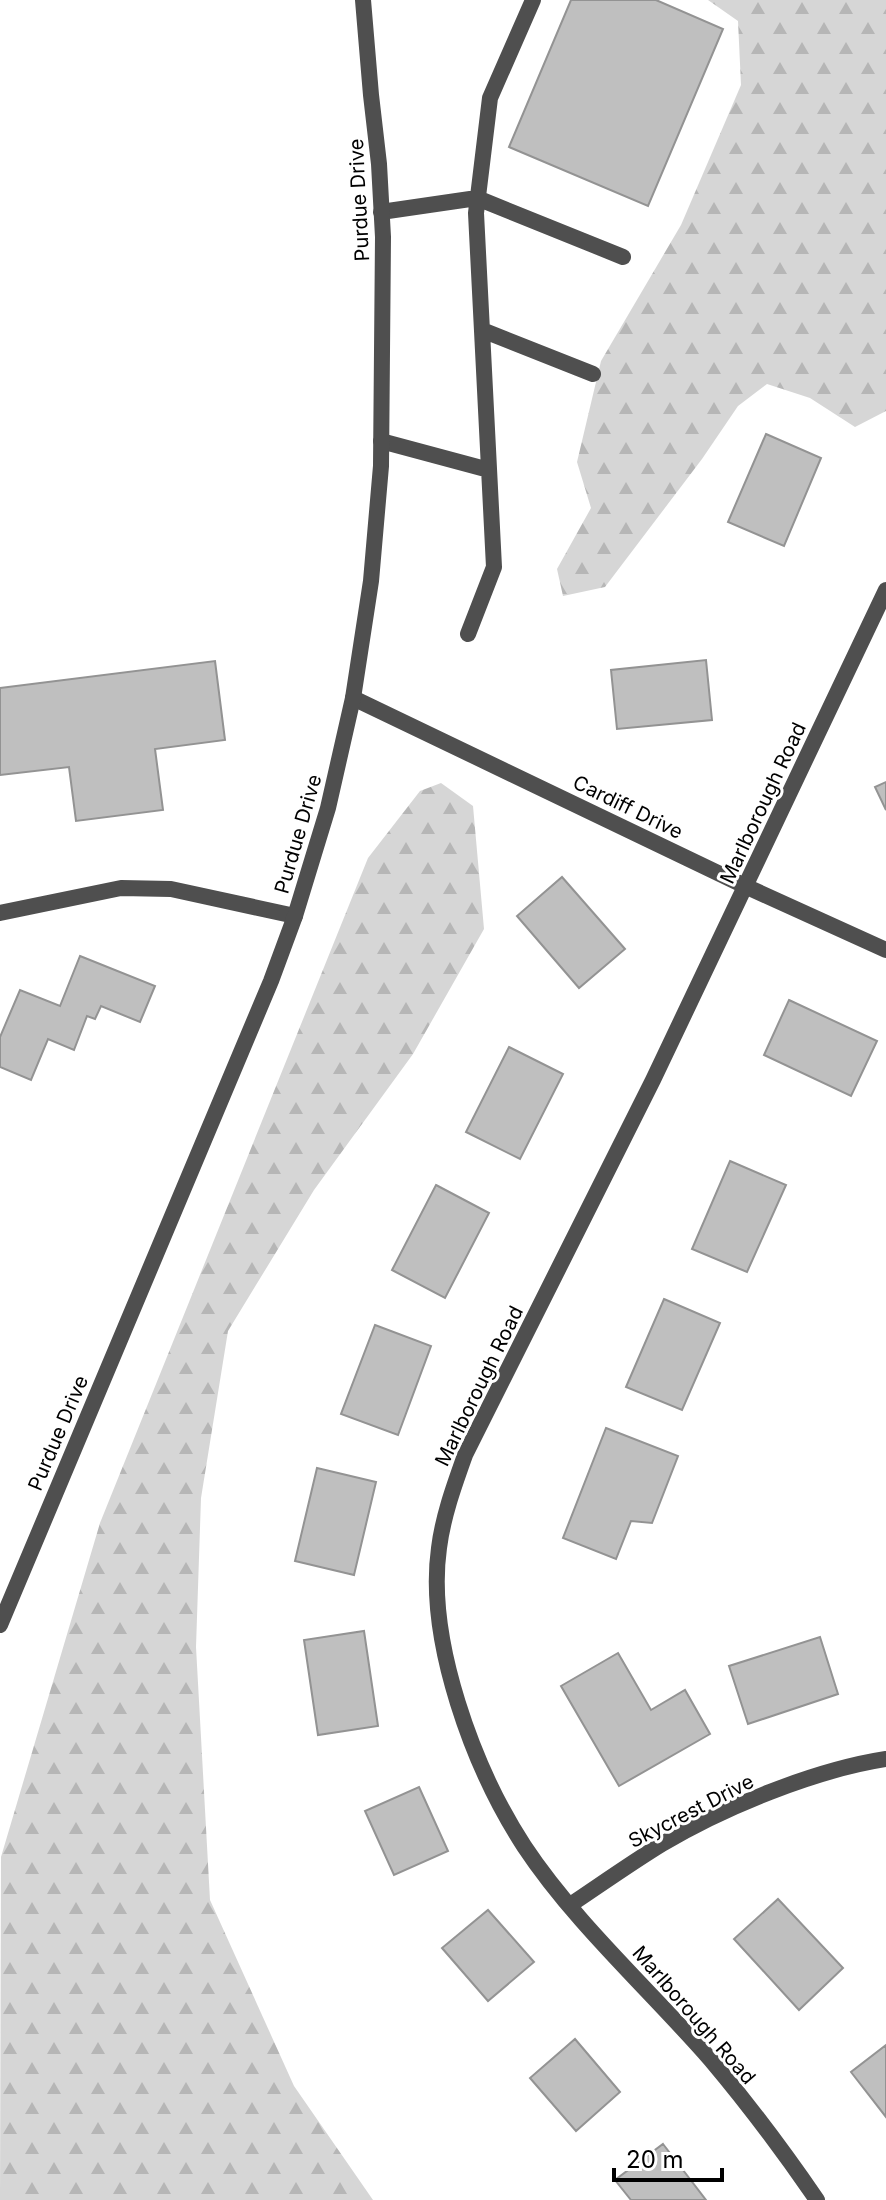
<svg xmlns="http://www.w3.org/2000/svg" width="886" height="2200" font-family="Inter,sans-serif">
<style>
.forest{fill:url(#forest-firs)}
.building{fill:#bfbfbf;stroke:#939393;stroke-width:2}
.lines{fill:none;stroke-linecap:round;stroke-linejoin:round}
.service{stroke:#4f4f4f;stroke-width:16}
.minor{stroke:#4f4f4f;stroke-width:16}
.tertiary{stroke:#4f4f4f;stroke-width:16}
.labels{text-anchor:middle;stroke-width:6;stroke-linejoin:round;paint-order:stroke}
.street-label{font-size:20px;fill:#000;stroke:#fff}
</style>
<defs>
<pattern id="forest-firs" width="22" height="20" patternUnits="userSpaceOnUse" patternTransform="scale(2)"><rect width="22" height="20" fill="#d6d6d6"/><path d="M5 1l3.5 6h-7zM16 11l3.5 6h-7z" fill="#b6b6b6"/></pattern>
</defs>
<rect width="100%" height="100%" fill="#fff"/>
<path class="forest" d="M708,0H886V411L855,427L810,398L767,384L738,406L702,459L605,587L563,596L557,569L591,508L577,462L601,361L681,225L741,85L738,21Z
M441,783L473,806L484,929L413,1054L314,1190L228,1331L201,1498L196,1647L210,1900L294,2086L373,2200H0L1,1857L100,1523L368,858L420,791Z"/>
<path class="building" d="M571,0H656L723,29L648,206L509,147Z
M766,434L821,458L784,546L728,522Z
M706,660L712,720L617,729L611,670Z
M215,661L225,740L155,749L163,810L76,821L69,767L0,775V688Z
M886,782V810L875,787Z
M562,877L625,949L579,988L517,916Z
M80,956L155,986L140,1022L101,1006L95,1019L87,1016L74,1050L48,1039L31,1080L0,1067V1037L20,990L60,1006Z
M789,1000L877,1041L851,1096L764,1055Z
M509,1047L563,1074L520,1159L466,1132Z
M730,1161L786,1185L747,1272L692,1249Z
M436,1185L489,1213L445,1298L392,1270Z
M664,1299L720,1323L682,1410L626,1387Z
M375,1325L431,1346L398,1435L341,1414Z
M606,1428L678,1456L652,1523L631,1521L616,1559L563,1538Z
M317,1468L376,1482L354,1575L295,1561Z
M364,1631L378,1726L318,1735L304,1640Z
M820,1637L838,1694L748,1724L729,1666Z
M618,1653L651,1710L685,1690L710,1734L619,1786L561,1686Z
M419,1787L448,1851L394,1875L365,1811Z
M778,1899L843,1968L799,2010L734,1939Z
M488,1910L534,1962L488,2001L442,1948Z
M575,2039L620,2092L576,2131L530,2078Z
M886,2045V2117L851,2072Z
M663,2144L706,2200H631L615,2180Z"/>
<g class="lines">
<path class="service" d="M381,212L477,198L623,257
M482,330L593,374
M381,441L489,470
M468,634L494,567L476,213L490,98L533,0"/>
<path class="minor" d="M353,698L745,886L886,950
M0,913L121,888L171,889L295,916
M570,1905C600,1885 631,1863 662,1844C724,1807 815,1770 886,1759
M817,2200C784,2152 749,2105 711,2060C650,1990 575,1923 524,1846C474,1769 426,1641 439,1548C443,1516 454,1486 465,1455L653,1080L886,590"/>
<path class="tertiary" d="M0,1625L271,981L295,916L328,808L353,698L371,581L381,466L383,237L379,164L371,95L363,0"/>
</g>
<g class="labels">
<g class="street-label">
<text transform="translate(359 200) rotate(-93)" y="7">Purdue Drive</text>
<text transform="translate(763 803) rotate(-65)" y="7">Marlborough Road</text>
<text transform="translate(628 807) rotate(26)" y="7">Cardiff Drive</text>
<text transform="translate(298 834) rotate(-74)" y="7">Purdue Drive</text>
<text transform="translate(479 1386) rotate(-64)" y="7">Marlborough Road</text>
<text transform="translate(58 1433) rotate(-67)" y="7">Purdue Drive</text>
<text transform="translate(691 1811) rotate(-27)" y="7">Skycrest Drive</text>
<text transform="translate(694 2015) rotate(49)" y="7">Marlborough Road</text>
</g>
</g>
<path d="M614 2168v12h108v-12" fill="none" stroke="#000000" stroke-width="4"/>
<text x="626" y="2168" font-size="24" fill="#000000" stroke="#ffffff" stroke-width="6" paint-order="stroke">20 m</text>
</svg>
